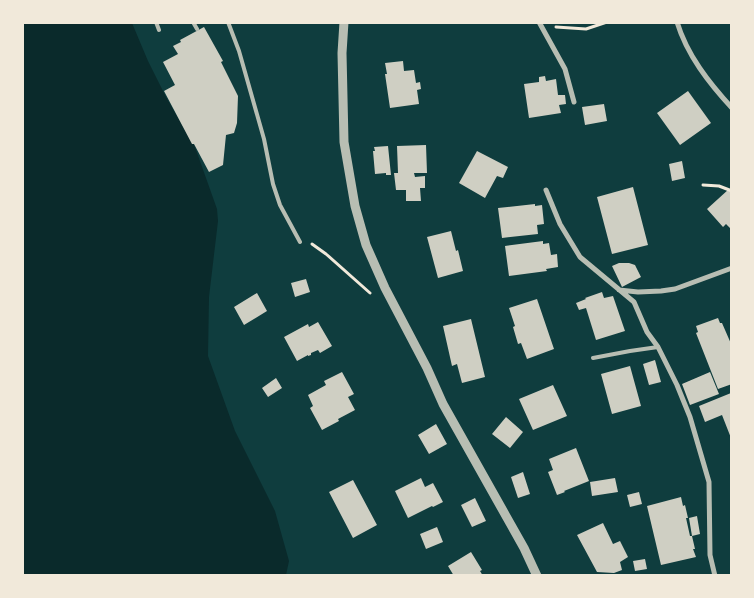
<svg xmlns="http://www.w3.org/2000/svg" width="754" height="598" font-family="Commissioner,sans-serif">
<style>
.water{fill:#0a2a2b}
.building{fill:#cfcfc3}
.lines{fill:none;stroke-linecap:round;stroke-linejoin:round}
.path{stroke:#f1e9da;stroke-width:3}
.service{stroke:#b8beb3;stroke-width:4}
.minor{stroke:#b8beb3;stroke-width:5}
.tertiary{stroke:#b8beb3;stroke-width:9}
</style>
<rect width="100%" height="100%" fill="#0f3d3e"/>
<path class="water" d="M22,23H132L148,61L166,97L195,147L217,209L218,221L209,297L208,356L235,431L275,511L289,561L286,575H23Z"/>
<path class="building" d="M204,27L223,61L221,62L238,96L237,123L234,133L226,135L223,165L209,172L194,144H192L164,91L175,85L163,62L178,54L173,46L181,42L180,40Z
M403,61L404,71L414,70L416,83L420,82L421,89L417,90L419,104L390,108L385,74H387L385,63Z
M545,76L546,81L556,79L558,95H565L566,104L559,105L561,113L529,118L524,84L539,82V77Z
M688,91L711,123L680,145L657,113Z
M604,104L607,121L585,125L582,107Z
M426,145L427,173H414L415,177L425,176V188H420L421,201H406V190H396L394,173H398L397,146Z
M388,146L391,175H386V173L375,174L373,151H375L374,147Z
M477,151L508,167L503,178L497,176L485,198L459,183Z
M682,161L685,178L672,181L669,164Z
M633,187L648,245L612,254L597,197Z
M729,189L732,192V230L726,224L723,227L707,209Z
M535,204V206L542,205L544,224L537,225L538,234L502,238L498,208Z
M451,231L456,251L458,250L463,271L438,278L427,237Z
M543,241V244L549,243L551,255L557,254L558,267L546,269L547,271L509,276L505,246Z
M619,263H629L635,265L641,277L622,287L612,266Z
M306,279L310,292L295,297L291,283Z
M602,292L604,298L613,296L625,331L596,340L586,308L579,310L576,303L586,299L585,298Z
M257,293L267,311L244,325L234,307Z
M537,299L554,349L527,359L521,343L518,344L513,327L515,326L509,308Z
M718,318L720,323H722L732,346V384L718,389L696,333L698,332L696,326Z
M471,319L485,377L462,383L457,364L452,366L443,326Z
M318,322L332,346L320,353L318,350L311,353V355L308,356V355L297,361L284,337L308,324L309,327Z
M655,360L661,382L649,385L643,364Z
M630,366L641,406L612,414L601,374Z
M342,372L354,394L348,397L355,410L338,419L339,421L322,430L310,408L313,406L308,395L326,385L324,381Z
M710,372L719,394L690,405L682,384Z
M276,378L282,388L268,397L262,388Z
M553,385L567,416L533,430L519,399Z
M731,393L732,395L731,438L722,415L705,422L699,406Z
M506,417L523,432L510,448L492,434Z
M436,424L447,444L429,454L418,435Z
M576,448L589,481L564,491L565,492L557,495L548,472L553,470L549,459Z
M523,472L530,494L518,498L511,477Z
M421,478L425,487L433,483L443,502L433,507L432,506L408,518L395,491Z
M615,478L618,492L592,496L590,482Z
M353,480L377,525L353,538L329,492Z
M639,492L642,504L630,507L627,495Z
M681,497L683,506L685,505L688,518H686L690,536H692L695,549H693L696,557L661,565L647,506Z
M475,498L486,521L472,527L461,505Z
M697,516L700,534L692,536L689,518Z
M603,523L613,544L620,541L628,557L620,562L622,570L614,573L597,572L577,535Z
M437,527L443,542L426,549L420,534Z
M471,552L482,570L480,571L483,576H454L448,566Z
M645,559L647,569L635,571L633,561Z"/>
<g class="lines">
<path class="path" d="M556,27L586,29L607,22
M703,185L719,186L732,191
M312,244L326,254L370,293"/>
<path class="service" d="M156,22L159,30
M193,22L197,29
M228,22L239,51L264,139L273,184L280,205L300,242
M593,358L630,351L658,347"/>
<path class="minor" d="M539,22L565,69L574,102
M677,22C687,55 709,83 732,108
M546,190L560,224L580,257L634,302L647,332L658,347L677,385L690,417L709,482L710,555L715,576
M619,290L638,292L661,291L675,289L732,268"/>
<path class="tertiary" d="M344,22L342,53L344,142L355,206L366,245L385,288L427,368L443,404L524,548L537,576"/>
</g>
<rect width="754" height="598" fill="none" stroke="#f1e9da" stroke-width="48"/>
</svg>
